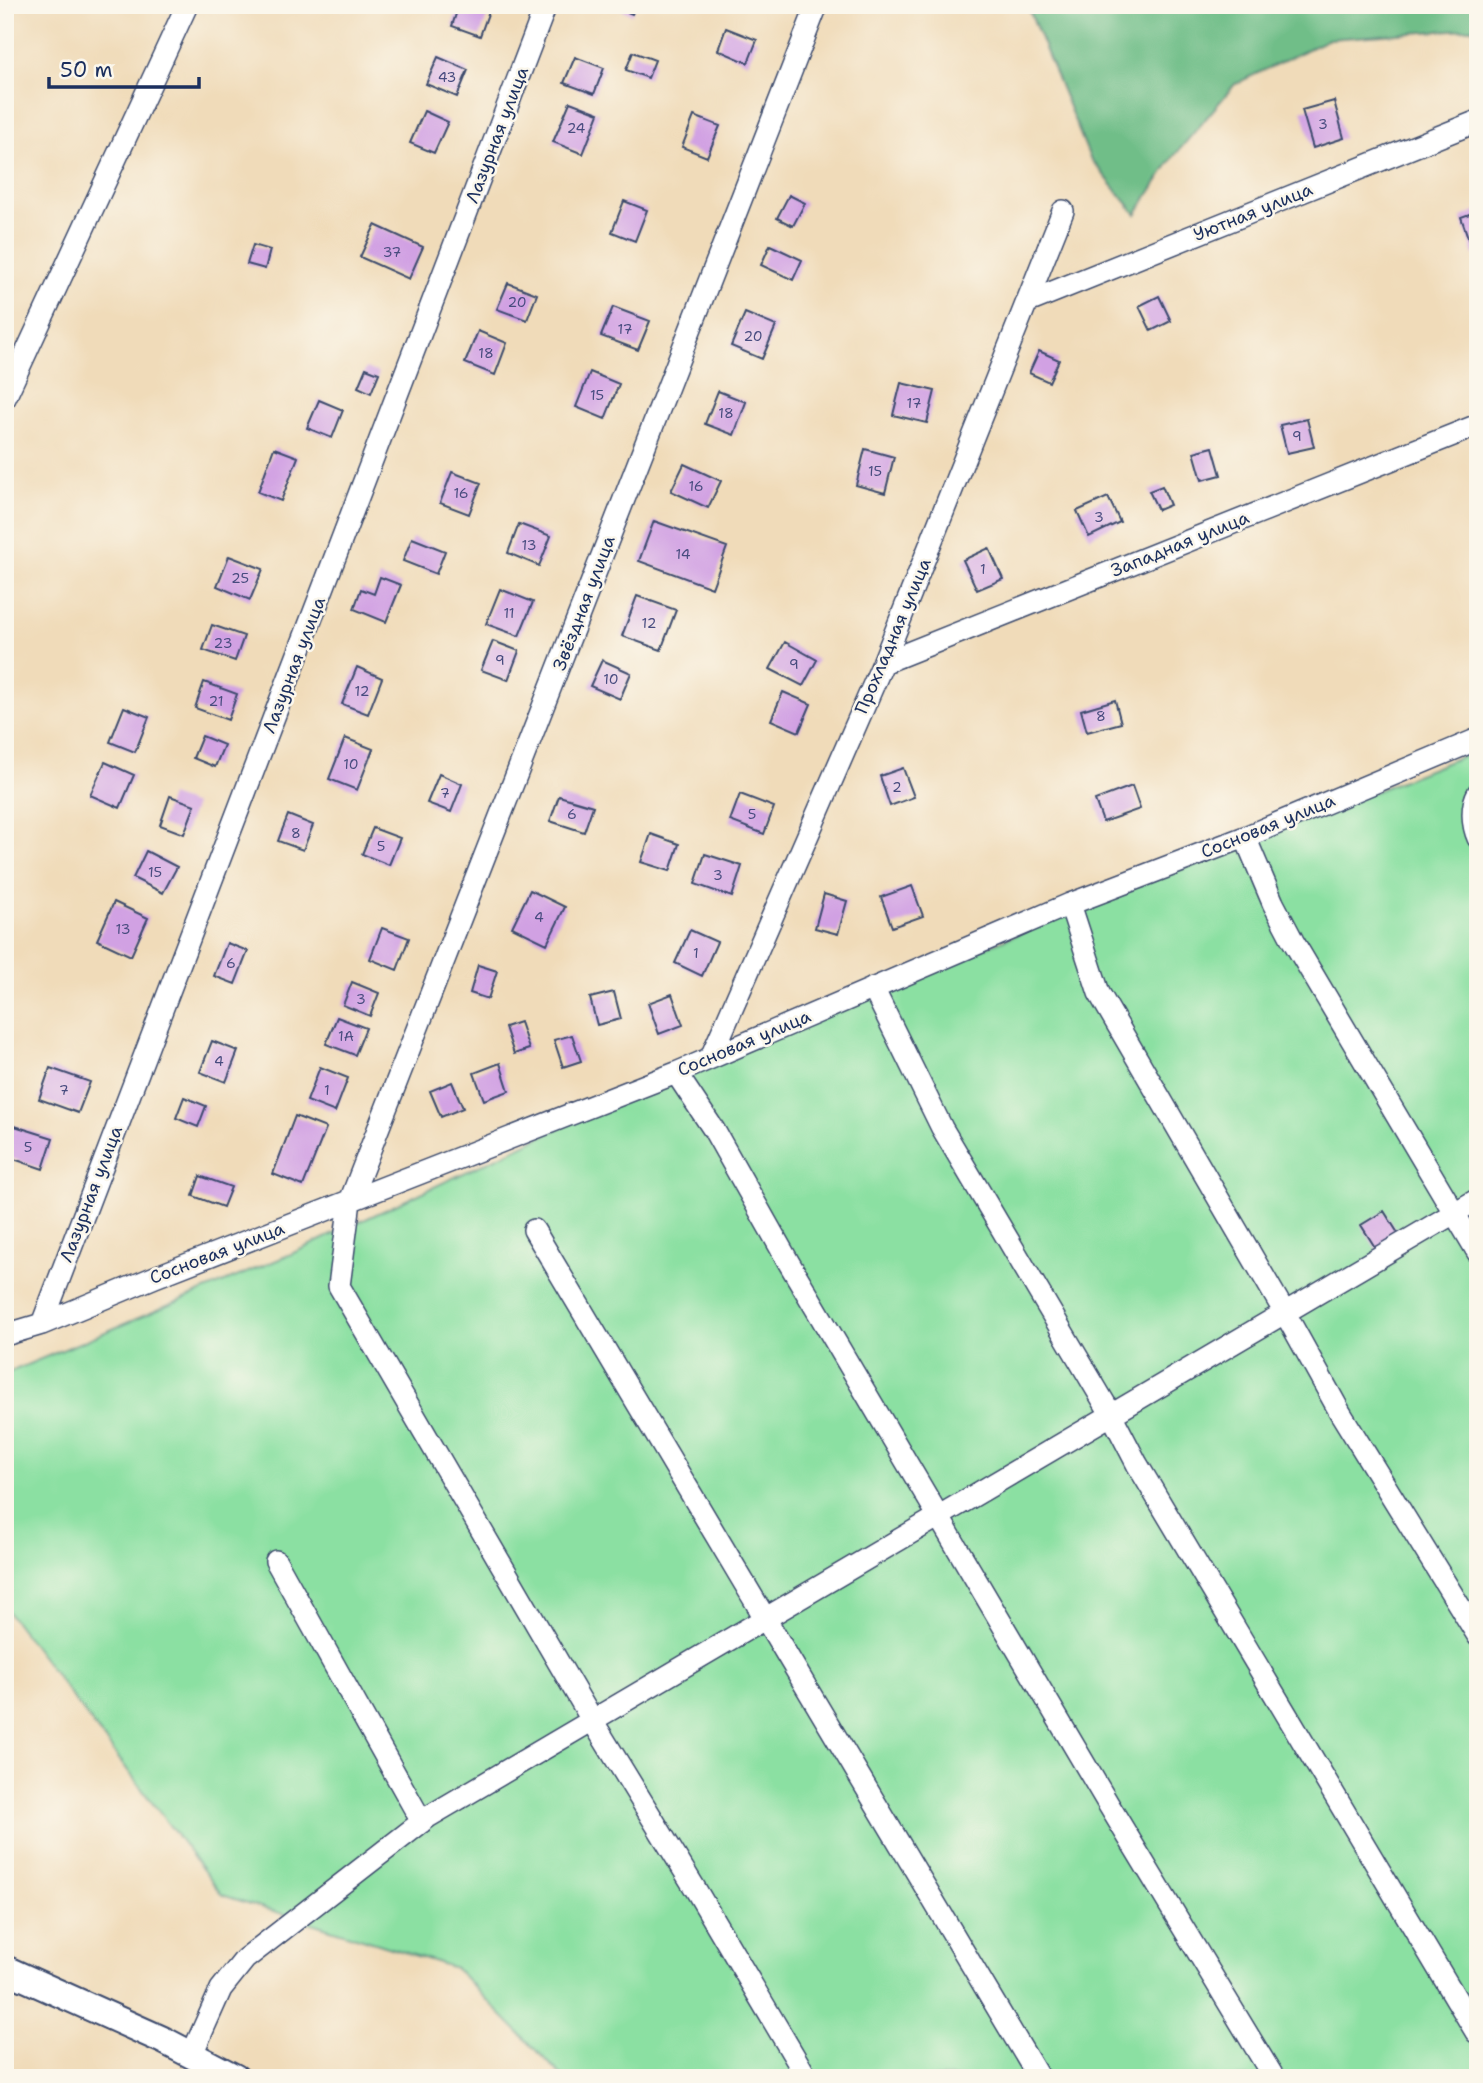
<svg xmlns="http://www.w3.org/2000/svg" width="1483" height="2083" font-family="'Shantell Sans',sans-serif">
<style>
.green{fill:#8be0a2;stroke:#538880;stroke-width:2}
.forest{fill:#70be88;stroke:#467673;stroke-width:2}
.building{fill:#d1a1e3}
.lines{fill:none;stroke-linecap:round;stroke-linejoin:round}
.minor-casing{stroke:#3b496c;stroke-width:24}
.tertiary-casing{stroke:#3b496c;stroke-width:30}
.minor{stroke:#fff;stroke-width:21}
.tertiary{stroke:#fff;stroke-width:26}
.labels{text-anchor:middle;stroke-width:5;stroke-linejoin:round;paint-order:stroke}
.number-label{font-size:14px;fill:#484c7f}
.street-label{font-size:18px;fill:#1b2f5e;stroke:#fbf7ec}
</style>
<rect width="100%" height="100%" fill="#fbf7ec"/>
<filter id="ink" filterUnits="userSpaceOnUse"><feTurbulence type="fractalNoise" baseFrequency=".0143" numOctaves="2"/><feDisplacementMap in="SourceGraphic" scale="14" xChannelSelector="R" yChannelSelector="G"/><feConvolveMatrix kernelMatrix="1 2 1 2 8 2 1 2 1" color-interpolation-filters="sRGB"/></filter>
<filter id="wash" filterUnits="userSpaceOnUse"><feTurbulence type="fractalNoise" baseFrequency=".00686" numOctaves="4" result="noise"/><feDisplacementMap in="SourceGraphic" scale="28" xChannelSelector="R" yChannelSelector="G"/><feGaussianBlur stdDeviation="1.57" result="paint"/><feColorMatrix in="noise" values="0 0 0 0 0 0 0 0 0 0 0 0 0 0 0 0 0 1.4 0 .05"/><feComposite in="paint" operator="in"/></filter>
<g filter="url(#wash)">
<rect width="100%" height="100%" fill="#f0dbb9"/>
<path class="green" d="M1478,750V2078H564L455,1968L222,1895L5,1608V1374L289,1255L711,1057Z"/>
<path class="forest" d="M1027,5H1478V28L1329,39L1235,84L1174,156L1136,214L1090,158Z"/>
<g id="blocks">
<path class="building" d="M459,5H483L490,8L480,36L452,26Z
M611,5H636L632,14Z
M726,28L757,40L748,63L718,50Z
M633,52L655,60L648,78L626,70Z
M438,57L468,70L457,97L426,84Z
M575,57L604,68L594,94L564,83Z
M1334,101L1344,138L1313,148L1302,110Z
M570,102L599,113L583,154L553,142Z
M424,111L448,122L434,153L410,143Z
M694,116L720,126L707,157L682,147Z
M789,195L805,203L793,226L777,218Z
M624,201L647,210L635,241L612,232Z
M1478,211V254L1474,255L1461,217Z
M375,225L423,247L409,279L360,257Z
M253,245L270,250L265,269L247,264Z
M770,245L802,260L793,280L761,265Z
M508,283L537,294L527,320L497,309Z
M1159,296L1171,321L1151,331L1139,306Z
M613,307L650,321L638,350L601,336Z
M745,313L776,326L762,359L731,346Z
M478,331L507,343L495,375L465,363Z
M1039,351L1059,360L1049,382L1029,373Z
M366,368L379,373L371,393L358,387Z
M590,372L619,384L605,419L576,407Z
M901,383L935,391L927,423L893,415Z
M718,391L746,402L734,435L705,424Z
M319,400L343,410L332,438L307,428Z
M1307,419L1314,447L1287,453L1280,425Z
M1213,447L1221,475L1202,480L1194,452Z
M274,448L298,457L281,501L258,492Z
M865,449L894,457L885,493L856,485Z
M684,464L721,481L708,508L671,491Z
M452,472L481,483L469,514L440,503Z
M1162,486L1170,505L1158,510L1149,491Z
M1108,497L1120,522L1089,537L1077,511Z
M654,521L727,547L712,588L639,561Z
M519,524L551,536L539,566L508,553Z
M412,538L445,551L436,574L403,561Z
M989,548L1003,579L977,590L963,560Z
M229,556L263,569L250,600L217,586Z
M380,577L401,585L386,622L354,609L361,589L374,594Z
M500,589L533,602L519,636L486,624Z
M637,596L676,610L661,650L622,636Z
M212,625L244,636L235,661L203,650Z
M493,641L519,651L508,680L481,670Z
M785,642L817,660L803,686L770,669Z
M602,660L631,673L620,699L590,686Z
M357,667L382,678L368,714L342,704Z
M204,682L237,694L228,720L195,708Z
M783,692L811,704L799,732L771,720Z
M1115,700L1121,723L1087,732L1081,710Z
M124,707L149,717L135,752L110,742Z
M202,736L224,745L215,767L193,758Z
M345,738L373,749L357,790L329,779Z
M105,762L134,775L120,808L90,795Z
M903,768L914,797L890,806L880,776Z
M439,774L462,784L451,812L427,803Z
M1132,786L1140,809L1103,822L1095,800Z
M740,794L774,807L764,834L730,821Z
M170,796L195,805L184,834L160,825Z
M559,796L593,806L584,832L550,821Z
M288,815L313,825L303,850L278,841Z
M373,828L400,838L389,865L362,854Z
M651,834L679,844L670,871L641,862Z
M146,851L177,867L163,893L133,878Z
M705,854L742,866L732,897L695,884Z
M912,886L923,916L892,927L881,897Z
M530,890L565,907L547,944L512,927Z
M824,894L847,901L838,934L815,928Z
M114,902L148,918L131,956L97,940Z
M382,928L409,938L397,970L370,959Z
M690,930L717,942L702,976L675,963Z
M227,943L248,951L235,984L214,976Z
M478,965L497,971L488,999L470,993Z
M352,982L379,993L370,1016L343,1005Z
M614,992L621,1019L597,1025L590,998Z
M672,994L683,1025L659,1034L648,1003Z
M337,1017L366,1028L355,1055L326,1044Z
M520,1022L529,1049L514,1054L505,1027Z
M572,1035L581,1061L563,1067L554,1040Z
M212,1041L238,1051L226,1082L200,1072Z
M500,1063L509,1091L484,1100L474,1073Z
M320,1067L348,1078L335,1112L307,1101Z
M50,1068L90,1082L78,1113L39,1099Z
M452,1082L463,1108L441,1117L430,1091Z
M184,1097L206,1106L198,1127L176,1118Z
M295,1116L326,1128L303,1186L273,1174Z
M5,1123L53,1138L43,1169L5,1156Z
M200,1176L231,1187L223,1207L193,1196Z
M1384,1211L1401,1238L1378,1252L1361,1225Z"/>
</g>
</g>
<g filter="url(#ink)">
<use href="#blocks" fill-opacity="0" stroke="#3b496c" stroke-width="2"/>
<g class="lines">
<defs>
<path id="minor" d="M1028,302L1478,121
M5,398L187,5
M883,663L1478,425
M1478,793C1471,805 1472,825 1478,838
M1245,837L1273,903L1293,941L1478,1253
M1070,904L1099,993L1285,1313L1341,1414L1478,1636
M873,988L942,1128L1111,1414L1137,1464L1476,2032
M711,1057L883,663L1063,211
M676,1073L714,1130L789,1263L1110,1807L1274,2078
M534,1230L1039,2078
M42,1324L546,5
M5,1335L42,1324L155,1277L676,1073L1070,904L1245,837L1478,739
M276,1561L422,1822
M192,2054L221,1989L245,1959L428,1817L1478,1199
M807,2078L696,1890L592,1720L339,1286L350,1201L817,5"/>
<path id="tertiary" d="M5,1969L163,2040L236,2078"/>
</defs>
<use href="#minor" class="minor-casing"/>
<use href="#tertiary" class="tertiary-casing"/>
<use href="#minor" class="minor"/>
<use href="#tertiary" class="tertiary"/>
</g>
</g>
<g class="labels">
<g class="number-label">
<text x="447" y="82">43</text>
<text x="1323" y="129">3</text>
<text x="576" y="133">24</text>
<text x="392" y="257">37</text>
<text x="517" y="307">20</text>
<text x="625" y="334">17</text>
<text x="753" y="341">20</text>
<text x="486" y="358">18</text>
<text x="597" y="400">15</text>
<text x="914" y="408">17</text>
<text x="726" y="418">18</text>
<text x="1297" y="441">9</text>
<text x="875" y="476">15</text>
<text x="696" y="491">16</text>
<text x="461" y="498">16</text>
<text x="1099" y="522">3</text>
<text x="529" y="550">13</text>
<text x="683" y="559">14</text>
<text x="983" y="574">1</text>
<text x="240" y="583">25</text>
<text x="509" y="618">11</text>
<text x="649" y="628">12</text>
<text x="223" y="648">23</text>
<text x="500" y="665">9</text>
<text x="794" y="669">9</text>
<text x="611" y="684">10</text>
<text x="362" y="696">12</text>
<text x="216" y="706">21</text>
<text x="1101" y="721">8</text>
<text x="351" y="769">10</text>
<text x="897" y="792">2</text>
<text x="445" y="798">7</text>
<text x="572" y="819">6</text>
<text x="752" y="819">5</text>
<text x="296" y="838">8</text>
<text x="381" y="851">5</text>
<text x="155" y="877">15</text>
<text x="718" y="880">3</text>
<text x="539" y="922">4</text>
<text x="123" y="934">13</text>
<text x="696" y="958">1</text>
<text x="231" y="968">6</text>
<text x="361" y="1004">3</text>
<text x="346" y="1041">1А</text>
<text x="219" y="1066">4</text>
<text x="64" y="1095">7</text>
<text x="327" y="1095">1</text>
<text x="28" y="1152">5</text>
</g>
<g class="street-label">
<text transform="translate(497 135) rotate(-69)" y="6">Лазурная улица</text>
<text transform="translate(1253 212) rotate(-22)" y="6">Уютная улица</text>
<text transform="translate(1180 544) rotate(-22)" y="6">Западная улица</text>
<text transform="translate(584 603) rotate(-69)" y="6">Звёздная улица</text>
<text transform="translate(893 636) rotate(-67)" y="6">Прохладная улица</text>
<text transform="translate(294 665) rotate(-69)" y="6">Лазурная улица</text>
<text transform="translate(1268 826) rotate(-22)" y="6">Сосновая улица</text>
<text transform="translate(744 1043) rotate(-23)" y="6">Сосновая улица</text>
<text transform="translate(91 1194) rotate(-69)" y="6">Лазурная улица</text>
<text transform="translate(217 1253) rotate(-21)" y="6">Сосновая улица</text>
</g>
</g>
<rect width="1483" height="2083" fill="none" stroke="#fbf7ec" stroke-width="28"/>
<path d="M49 77v10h150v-10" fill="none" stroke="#1b2f5e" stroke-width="3.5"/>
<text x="60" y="77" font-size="21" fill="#1b2f5e" stroke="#fbf7ec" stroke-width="5" paint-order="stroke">50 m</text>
</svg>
